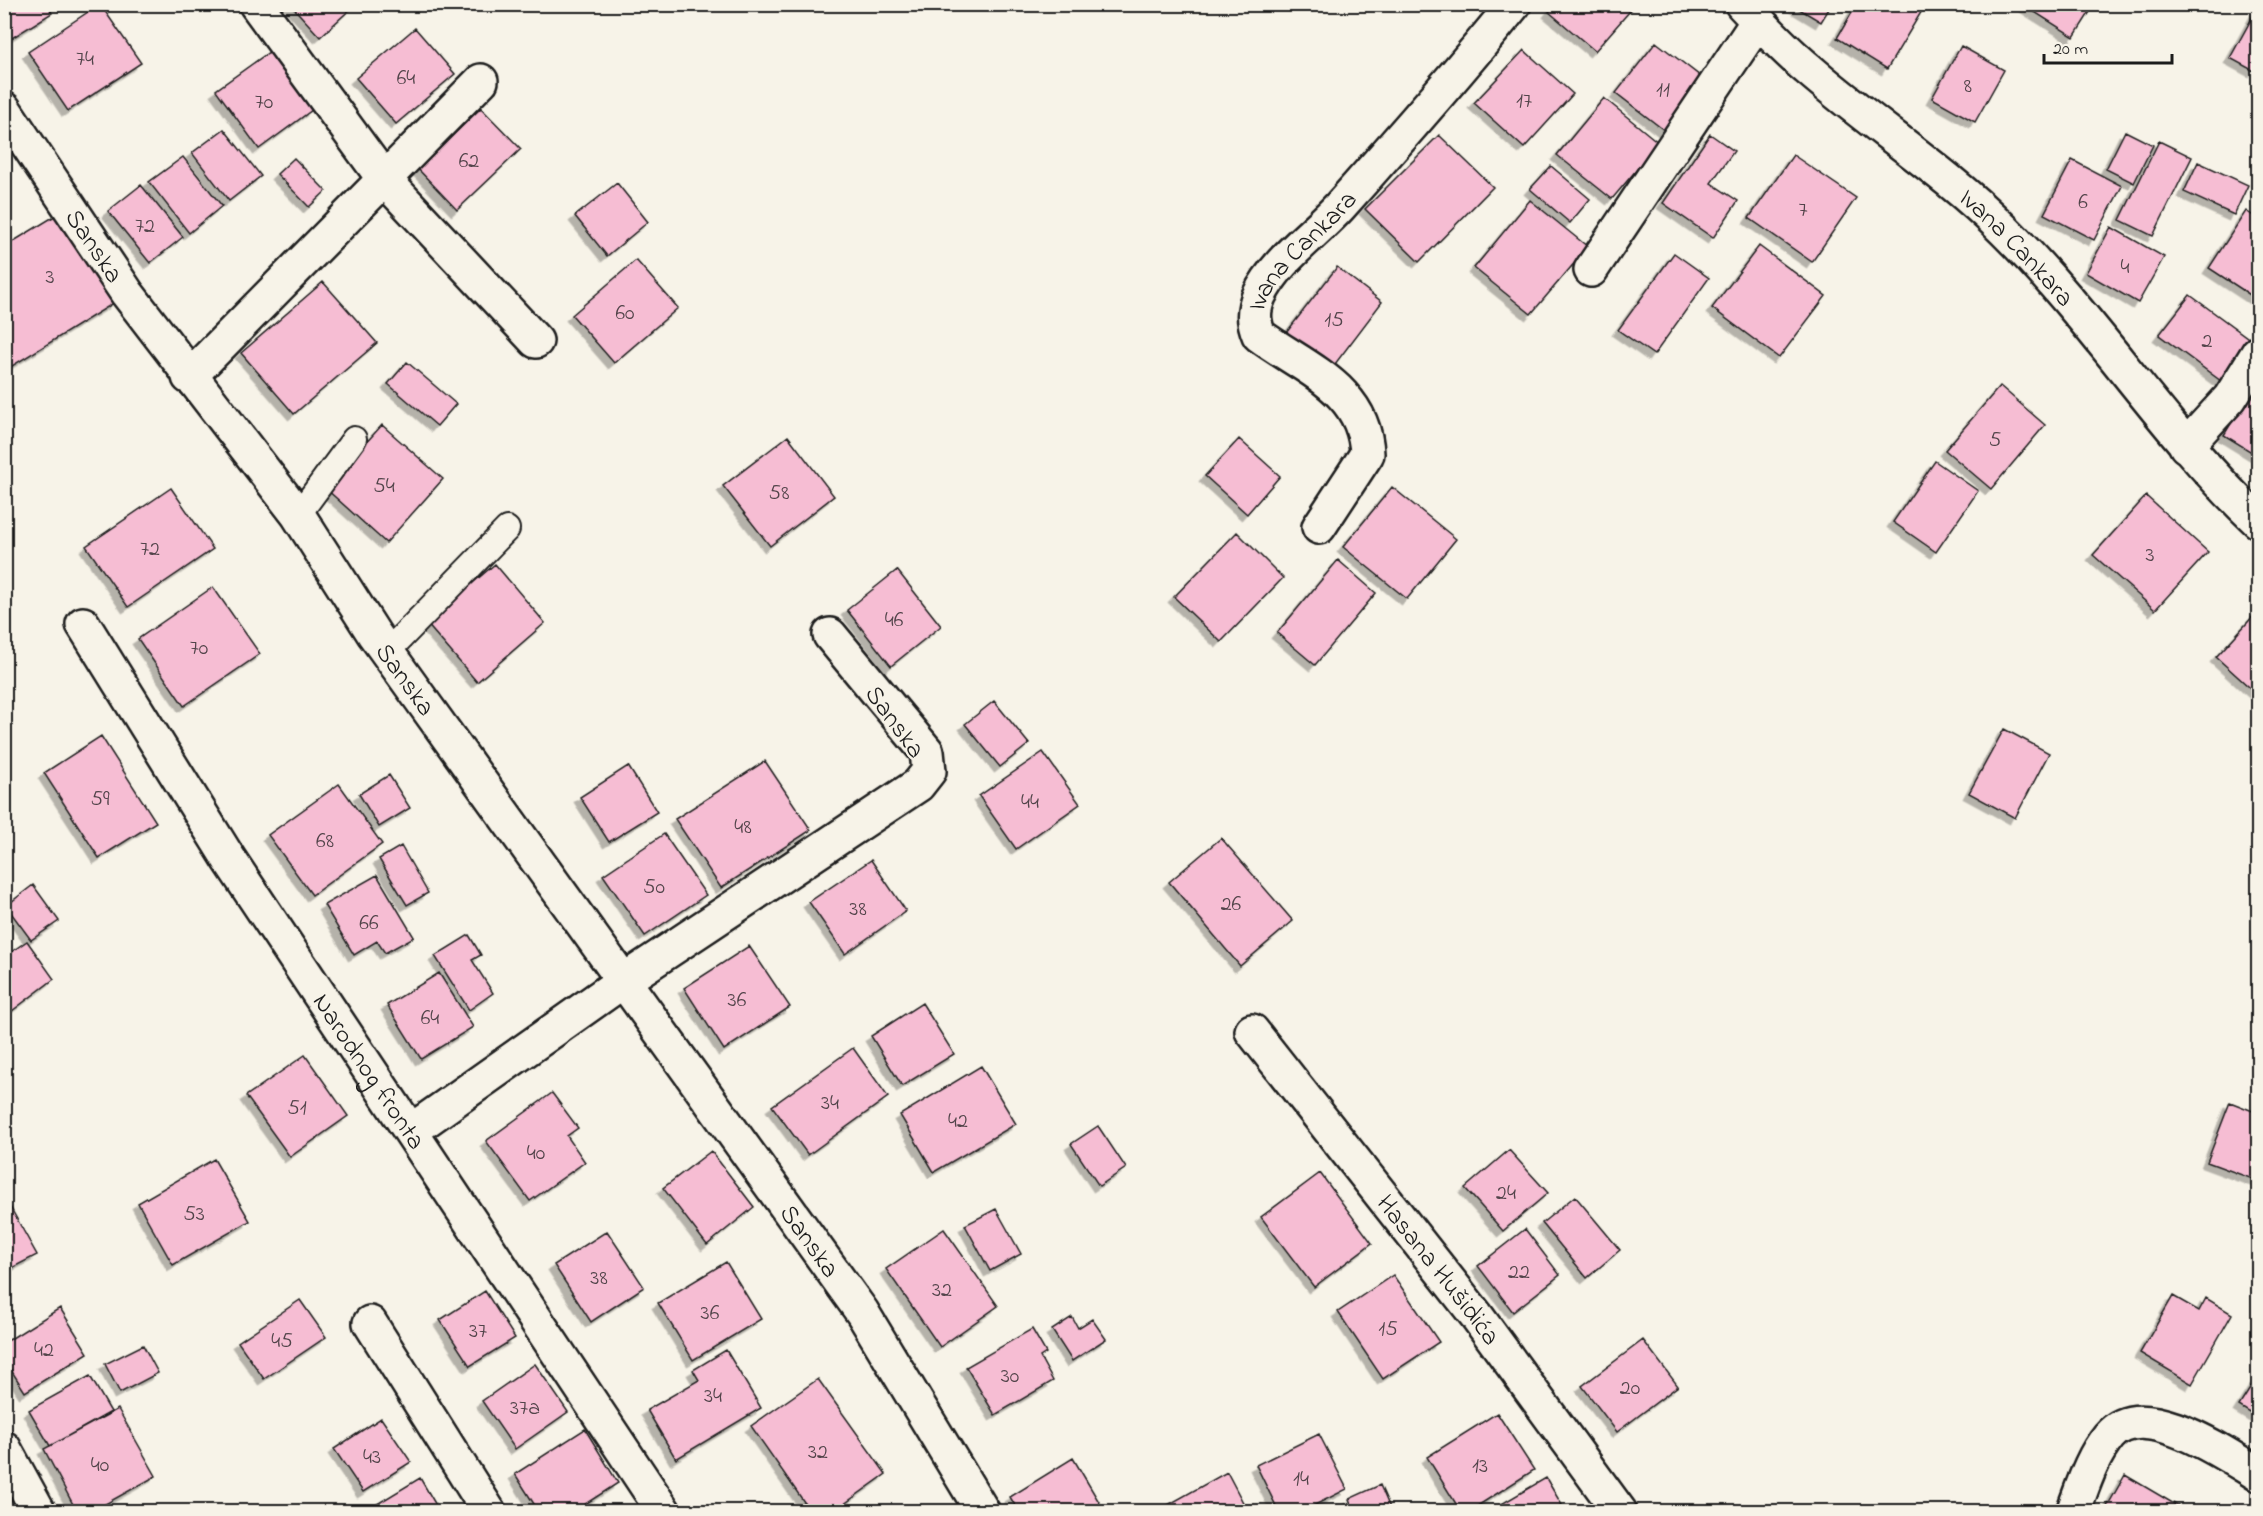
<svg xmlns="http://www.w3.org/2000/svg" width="2263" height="1516" font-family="'Indie Flower',sans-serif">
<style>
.building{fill:#f6bdd3;stroke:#1c1c1c;stroke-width:1.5;filter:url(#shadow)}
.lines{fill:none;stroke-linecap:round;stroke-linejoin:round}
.lane-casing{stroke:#1c1c1c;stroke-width:28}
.street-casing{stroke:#1c1c1c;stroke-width:38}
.lane{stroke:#f7f3e8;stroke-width:24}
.street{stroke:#f7f3e8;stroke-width:33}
.labels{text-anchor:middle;stroke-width:4.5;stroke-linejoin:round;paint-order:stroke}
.number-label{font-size:22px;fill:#52444a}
.street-label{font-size:26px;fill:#1c1c1c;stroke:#f7f3e8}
</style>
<defs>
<filter id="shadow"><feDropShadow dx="-5.5" dy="5.5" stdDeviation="0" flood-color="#0004"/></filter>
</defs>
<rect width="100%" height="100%" fill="#f7f3e8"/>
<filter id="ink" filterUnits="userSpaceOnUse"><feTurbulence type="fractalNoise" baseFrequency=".0167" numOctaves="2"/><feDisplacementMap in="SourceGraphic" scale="12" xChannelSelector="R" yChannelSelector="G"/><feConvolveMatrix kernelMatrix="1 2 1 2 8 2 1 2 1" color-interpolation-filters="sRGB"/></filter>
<g filter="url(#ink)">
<path class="building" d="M4,4H47L52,13L4,43Z
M100,4L141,63L68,111L28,52Z
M290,4H356L320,37Z
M1555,4H1636L1595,51L1549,12Z
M1791,4H1832L1821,22Z
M1857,4H1926L1887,69L1837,38Z
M2022,4H2095L2074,37Z
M2258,7V62L2254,71L2230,58Z
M415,28L455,74L396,124L356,78Z
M1656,42L1709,83L1669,134L1616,93Z
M1961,46L2004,70L1975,122L1932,98Z
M1524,50L1573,94L1524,148L1474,103Z
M269,52L312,110L259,149L216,90Z
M1604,98L1659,143L1612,199L1557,155Z
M481,108L521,149L457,210L418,169Z
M224,129L261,176L229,201L192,153Z
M2125,131L2153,145L2134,183L2106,169Z
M1710,134L1734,151L1711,183L1738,201L1713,238L1663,203Z
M1439,135L1493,187L1419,262L1365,209Z
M2159,141L2192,157L2153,236L2120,220Z
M1793,155L1856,198L1812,262L1749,218Z
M183,157L222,206L189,233L149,182Z
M294,158L326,191L309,207L277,174Z
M2072,160L2122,186L2094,240L2044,214Z
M2198,162L2248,185L2234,215L2184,192Z
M1551,166L1590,199L1570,223L1530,189Z
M617,183L648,222L607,256L575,216Z
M141,185L183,237L150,263L108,211Z
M1530,200L1588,247L1531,314L1474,268Z
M2246,211L2258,219V300L2209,268Z
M58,214L114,303L4,371V247Z
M2111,227L2164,257L2138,303L2086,273Z
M1759,246L1826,296L1779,358L1712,308Z
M1674,253L1709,278L1654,355L1618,330Z
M636,260L678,308L614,363L572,315Z
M1337,267L1382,302L1332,368L1286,333Z
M323,282L377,343L294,414L241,353Z
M2190,295L2255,343L2225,384L2159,335Z
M407,362L456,404L437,426L388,384Z
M2258,379V456L2224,435Z
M2000,386L2045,425L1991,489L1945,450Z
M382,425L443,479L386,543L325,488Z
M788,436L834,496L770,546L723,486Z
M1239,439L1280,476L1247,514L1205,476Z
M1935,461L1978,491L1936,552L1893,522Z
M1392,487L1456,539L1407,599L1343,547Z
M171,488L213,549L128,607L86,546Z
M2146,496L2208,552L2155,610L2093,555Z
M1237,532L1283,578L1221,642L1174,597Z
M1338,560L1376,593L1315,665L1277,633Z
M495,564L545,623L477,682L426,623Z
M897,570L941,626L891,666L847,610Z
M213,587L260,654L184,706L138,639Z
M2258,611V695L2216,657Z
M994,701L1029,744L1000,767L965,724Z
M2004,729L2049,753L2015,818L1969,793Z
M101,736L156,822L99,858L44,773Z
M1043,752L1080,804L1016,849L979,796Z
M765,761L811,830L721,888L675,819Z
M628,766L657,812L609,842L580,797Z
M389,775L410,808L379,827L359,794Z
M339,784L382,844L312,895L268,835Z
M664,834L706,895L645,936L603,875Z
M1221,838L1293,921L1240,966L1169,882Z
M401,846L428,893L407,905L379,859Z
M871,860L906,911L845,954L809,902Z
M377,875L414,937L385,953L377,941L354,955L324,905Z
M33,885L59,921L31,940L6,906Z
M469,935L481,955L472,960L493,993L469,1010L435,956Z
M27,941L54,979L12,1011L4,1001V957Z
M749,946L790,1007L724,1050L684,988Z
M439,973L473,1027L421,1059L387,1005Z
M922,1003L954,1054L902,1086L871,1036Z
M853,1048L888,1097L808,1155L772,1106Z
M305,1055L348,1116L290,1157L246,1096Z
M981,1066L1016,1124L934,1172L900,1115Z
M552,1093L578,1128L567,1136L585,1162L530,1201L486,1141Z
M2230,1102L2258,1113V1181L2207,1162Z
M1098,1126L1126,1168L1099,1186L1071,1144Z
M1509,1150L1548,1193L1503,1231L1465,1188Z
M711,1151L754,1207L707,1245L663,1188Z
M214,1159L250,1221L173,1265L138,1203Z
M1320,1173L1372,1243L1314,1287L1261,1217Z
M4,1196L37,1255L4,1272Z
M1575,1196L1620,1250L1587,1278L1542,1223Z
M996,1209L1021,1254L990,1271L965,1225Z
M944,1229L998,1306L940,1347L886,1269Z
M1525,1229L1560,1275L1513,1312L1478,1266Z
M607,1231L644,1287L591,1322L554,1265Z
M726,1262L761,1319L693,1360L658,1303Z
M1393,1275L1439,1342L1383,1379L1338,1312Z
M485,1291L515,1338L470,1366L440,1320Z
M2173,1296L2199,1311L2206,1298L2232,1314L2192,1384L2140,1353Z
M300,1300L326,1337L264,1379L238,1342Z
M60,1308L88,1353L25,1392L4,1359V1343Z
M1072,1317L1078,1328L1092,1319L1106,1339L1072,1361L1052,1330Z
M1032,1329L1046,1353L1040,1357L1053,1381L995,1415L966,1367Z
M1643,1340L1678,1386L1617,1432L1582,1386Z
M143,1345L158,1373L120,1393L105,1364Z
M726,1350L761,1408L676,1459L647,1410L699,1380L693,1370Z
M535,1364L568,1412L515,1449L482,1401Z
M90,1376L111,1412L50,1446L29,1410Z
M2258,1376V1418L2239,1406Z
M818,1379L886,1474L833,1512H811L751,1426Z
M118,1409L156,1476L91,1512H77L44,1449Z
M1497,1413L1534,1470L1468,1512H1461L1427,1457Z
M381,1418L411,1462L363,1492L334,1449Z
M585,1429L618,1483L573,1512H539L515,1474Z
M1319,1434L1347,1489L1301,1512H1279L1256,1465Z
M1073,1458L1105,1512H1019L1010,1497Z
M1227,1472L1248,1512H1169L1166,1506Z
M2125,1475L2188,1512H2104Z
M420,1478L440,1512H364Z
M1546,1478L1566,1512H1495L1493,1509Z
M1380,1485L1390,1508L1382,1512H1355L1349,1499Z"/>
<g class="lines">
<defs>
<path id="lane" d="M298,515L354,439
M387,652L507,529"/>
<g id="street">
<path d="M256,4L384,179L536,341"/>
<path id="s1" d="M1742,4C1763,26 1784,49 1807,68C1871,124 1944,170 2004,230C2096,321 2164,432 2258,521"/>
<path id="s2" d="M4,109L127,293L298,515L374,634L862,1312L983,1512"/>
<path d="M1591,270L1758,21"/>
<path d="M189,377L481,81"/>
<path d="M2186,446L2230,398L2258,353"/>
<path id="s3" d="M1319,527L1367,454C1365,389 1305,369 1259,335C1253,321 1253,310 1259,296C1276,260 1315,234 1341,205C1400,139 1458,73 1514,4"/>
<path id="s4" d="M83,624L229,859L664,1512"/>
<path id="s5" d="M1252,1031L1476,1315L1620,1512"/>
<path d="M411,1131L623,981L918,785L929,771L927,752L830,635"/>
<path d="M370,1323L489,1512"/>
<path d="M4,1448L39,1512"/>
<path d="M2073,1512C2083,1486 2091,1458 2109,1436C2142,1396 2225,1454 2258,1474"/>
</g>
</defs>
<use href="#lane" class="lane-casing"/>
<use href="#street" class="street-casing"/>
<use href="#lane" class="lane"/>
<use href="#street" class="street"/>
</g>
</g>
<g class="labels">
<g class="number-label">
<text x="85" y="65">74</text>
<text x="406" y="84">64</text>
<text x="1968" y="92">8</text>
<text x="1663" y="96">11</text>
<text x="1524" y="107">17</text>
<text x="264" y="108">70</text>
<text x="469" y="167">62</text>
<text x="2083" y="208">6</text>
<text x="1803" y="216">7</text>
<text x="145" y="232">72</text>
<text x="2125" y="273">4</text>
<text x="50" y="283">3</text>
<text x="625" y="319">60</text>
<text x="1334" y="326">15</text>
<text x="2207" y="347">2</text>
<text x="1995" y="446">5</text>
<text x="384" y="492">54</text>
<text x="779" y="499">58</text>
<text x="150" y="555">72</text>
<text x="2150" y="561">3</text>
<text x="894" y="626">46</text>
<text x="199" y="654">70</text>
<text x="100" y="805">59</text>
<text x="1030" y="808">44</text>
<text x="743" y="833">48</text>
<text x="325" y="847">68</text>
<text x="654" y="893">50</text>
<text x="1231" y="910">26</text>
<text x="858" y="915">38</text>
<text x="369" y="929">66</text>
<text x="737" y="1006">36</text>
<text x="430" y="1024">64</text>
<text x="830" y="1109">34</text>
<text x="297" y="1114">51</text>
<text x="958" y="1127">42</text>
<text x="536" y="1159">40</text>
<text x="1506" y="1199">24</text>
<text x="194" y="1220">53</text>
<text x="1519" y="1278">22</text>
<text x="599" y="1284">38</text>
<text x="942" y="1296">32</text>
<text x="710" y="1319">36</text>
<text x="1388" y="1335">15</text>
<text x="478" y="1337">37</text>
<text x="282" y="1347">45</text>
<text x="44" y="1356">42</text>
<text x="1010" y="1382">30</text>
<text x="1630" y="1394">20</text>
<text x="713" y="1402">34</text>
<text x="525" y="1414">37a</text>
<text x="818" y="1458">32</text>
<text x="372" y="1463">43</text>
<text x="100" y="1471">40</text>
<text x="1480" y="1472">13</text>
<text x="1301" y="1485">14</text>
</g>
<g class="street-label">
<text dy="9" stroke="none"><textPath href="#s2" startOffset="164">Sanska</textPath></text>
<text dy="9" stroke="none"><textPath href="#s1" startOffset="368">Ivana Cankara</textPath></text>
<text dy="9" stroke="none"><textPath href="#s3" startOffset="358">Ivana Cankara</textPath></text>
<text dy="9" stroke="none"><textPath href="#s2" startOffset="698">Sanska</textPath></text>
<text transform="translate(896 721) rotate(54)" y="9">Sanska</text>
<text dy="9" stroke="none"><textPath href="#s4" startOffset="531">Narodnog fronta</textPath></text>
<text dy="9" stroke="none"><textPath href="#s2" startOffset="1390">Sanska</textPath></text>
<text dy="9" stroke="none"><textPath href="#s5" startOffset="303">Hasana Hušidića</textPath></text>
</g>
</g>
<rect width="2263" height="1516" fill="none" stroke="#f7f3e8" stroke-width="24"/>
<rect x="12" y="12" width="2239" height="1492" fill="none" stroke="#1c1c1c" stroke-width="2" filter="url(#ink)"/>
<path d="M2044 54v9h128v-9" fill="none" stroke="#1c1c1c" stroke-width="3"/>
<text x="2053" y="54" font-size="18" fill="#1c1c1c" stroke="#f7f3e8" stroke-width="4.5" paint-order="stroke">20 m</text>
</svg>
